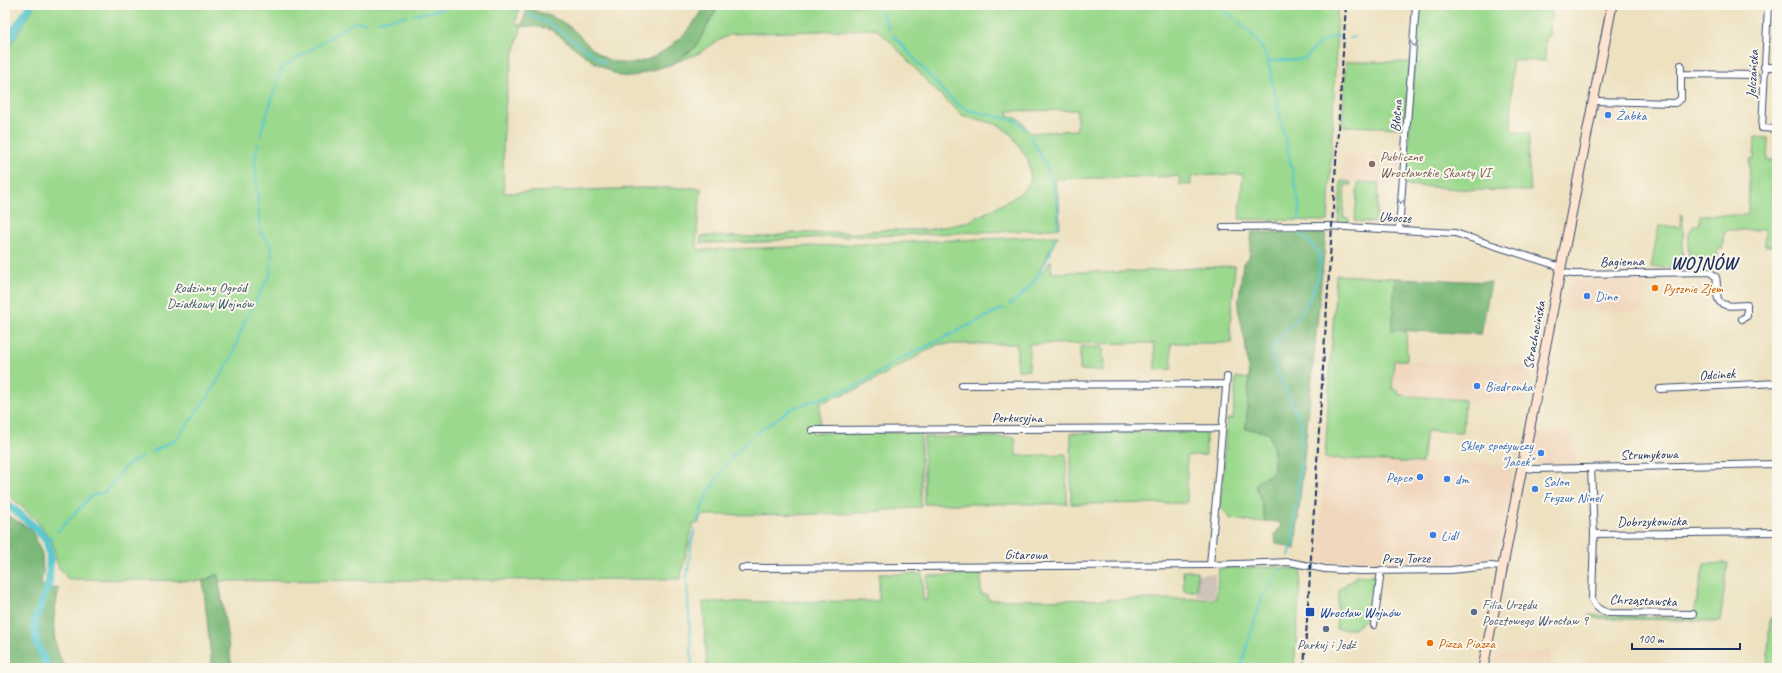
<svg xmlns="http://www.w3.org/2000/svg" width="1782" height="673" font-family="Caveat,sans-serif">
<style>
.built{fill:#f0d6bc}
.industrial{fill:#cec2b9}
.green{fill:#9bd98e;stroke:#5b8476;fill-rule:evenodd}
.forest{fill:#7cb979;stroke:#4c746c}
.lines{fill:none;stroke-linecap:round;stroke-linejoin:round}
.stream{stroke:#5bc8cf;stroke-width:2}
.canal{stroke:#5bc8cf;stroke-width:8}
.minor-casing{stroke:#3a4a6d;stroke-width:8}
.secondary-casing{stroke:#3a4a6d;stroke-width:11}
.minor{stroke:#fff;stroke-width:6}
.secondary{stroke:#fde4d0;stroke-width:9}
.rail{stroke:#1b2f5e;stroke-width:2;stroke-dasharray:6 3;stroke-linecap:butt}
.oneway{stroke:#8d97ae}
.shop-dot{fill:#3f7fe0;stroke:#fbf7ec;stroke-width:1.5}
.education-dot{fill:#8d6e63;stroke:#fbf7ec;stroke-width:1.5}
.food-dot{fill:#e8710a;stroke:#fbf7ec;stroke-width:1.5}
.transit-dot{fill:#1a4fb4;stroke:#fbf7ec;stroke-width:1.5}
.service-dot{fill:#5c6f8a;stroke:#fbf7ec;stroke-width:1.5}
.labels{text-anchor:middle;stroke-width:4;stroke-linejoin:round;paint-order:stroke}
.street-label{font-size:14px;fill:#1b2f5e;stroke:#fbf7ec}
.shop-label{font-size:14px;fill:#366cbe;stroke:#fbf7ec;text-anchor:start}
.education-label{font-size:14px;fill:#785e54;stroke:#fbf7ec;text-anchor:start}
.park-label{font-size:14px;fill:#3b5a6a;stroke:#fbf7ec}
.food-label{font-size:14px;fill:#c56008;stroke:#fbf7ec;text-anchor:start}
.service-label{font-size:14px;fill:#4e5e75;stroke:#fbf7ec;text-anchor:start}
.transit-label{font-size:14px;fill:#164399;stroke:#fbf7ec;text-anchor:start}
.district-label{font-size:18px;font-weight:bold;letter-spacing:1px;fill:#1b2f5e;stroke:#fbf7ec}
</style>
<rect width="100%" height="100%" fill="#fbf7ec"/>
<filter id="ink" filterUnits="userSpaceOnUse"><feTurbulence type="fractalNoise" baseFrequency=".025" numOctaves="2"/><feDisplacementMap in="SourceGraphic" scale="8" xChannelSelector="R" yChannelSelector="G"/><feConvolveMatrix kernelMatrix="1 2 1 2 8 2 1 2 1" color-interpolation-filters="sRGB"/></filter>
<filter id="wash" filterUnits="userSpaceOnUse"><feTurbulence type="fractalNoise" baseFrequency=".012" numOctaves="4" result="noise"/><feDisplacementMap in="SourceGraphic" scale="16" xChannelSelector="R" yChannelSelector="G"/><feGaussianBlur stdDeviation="0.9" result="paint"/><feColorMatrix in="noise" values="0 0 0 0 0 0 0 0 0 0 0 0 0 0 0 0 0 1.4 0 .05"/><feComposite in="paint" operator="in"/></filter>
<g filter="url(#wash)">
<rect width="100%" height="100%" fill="#ede1c0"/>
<path class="built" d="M1602,105H1616V130L1597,129Z
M1344,154L1402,157L1400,184L1341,181Z
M1646,277V312L1562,310L1567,286L1577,279Z
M1394,360L1447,363L1532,366L1525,403L1465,400L1399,395L1392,389Z
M1574,430L1573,448L1577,454V463L1533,464L1538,433Z
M1325,458L1467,465L1472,462L1511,466L1512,481L1510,494L1497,553L1488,560L1461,563L1395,564L1318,562Z
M1551,652V668H1493L1495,654Z"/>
<path class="industrial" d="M1197,574H1215V597H1197Z"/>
<path class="green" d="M35,5H521L515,23L522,26C503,79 502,137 504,193L642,188H701L696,243L699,250C819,247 939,240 1058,236L1037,273H1043L1051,260L1052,273L1100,271V273L1235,266L1230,329L1232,343H1171L1172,369L1155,370L1154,343L1029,344V370H1017V344H939L858,389L820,403V426L812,428V433L921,432V507L847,514L702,515L699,523L693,524L680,579L219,581L218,574L203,581L68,579L58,566L52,541L37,521L5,491V68L10,46Z
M719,5H1338L1328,221L1239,219L1243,174L1191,176V185H1180L1179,176L1055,179L1059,203L1060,228L1038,230L784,239L767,242L700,243L702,236L766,237L794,233H856L881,230H926L954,225L970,221L1012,199L1022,192L1031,179L1028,160L1012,135L999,125L962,115L934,89L891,42L876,29L732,34L719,40L699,53L672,64L695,48ZM1077,110V130L1030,133L1021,120L1008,115V111Z
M1419,5H1552L1550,36H1546L1545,61L1512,60L1511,130L1530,134L1528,154L1531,191L1473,190L1405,185Z
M1346,62H1410L1404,128L1342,126Z
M1755,137L1768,138L1767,160H1777V246H1765V230H1728L1724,233L1722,249H1718L1717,259L1714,265L1704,268V265L1696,264L1691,259H1688L1689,233L1694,225L1700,224V215H1748L1750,159H1754Z
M1341,181L1351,182V185H1345L1343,217L1348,218L1349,221L1347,224L1338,223Z
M1358,182L1379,183L1376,223L1355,221Z
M1681,214C1684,220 1684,256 1681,263C1680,266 1679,266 1677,268L1651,267L1659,226L1680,227Z
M1336,275L1395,278L1392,330L1406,331L1407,360H1394L1392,389L1398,390L1399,395L1465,400L1463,432L1426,431L1422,463L1325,458Z
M1080,347H1103L1104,371L1080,370Z
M1236,377L1249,379L1246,429L1268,432L1274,450V470C1268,478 1260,478 1255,485L1261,500L1265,521L1255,522L1231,519L1221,507L1227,419H1233Z
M1206,432V455L1187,456V503L1071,504V433Z
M924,437H1015L1016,456L1066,454L1067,504H924Z
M1728,563L1720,621L1589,618V615L1693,618L1704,564Z
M1277,567L1301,570L1294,668H707L703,602L879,601V574H922L923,600H927V576L962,575V572H981V595H987L988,600L1216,599L1219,568Z
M1183,571H1197V591H1184Z
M1356,576H1378L1373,612L1354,629H1336L1339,590Z
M1770,618H1777V668H1767Z"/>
<path class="forest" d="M706,5H719L695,48L672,64L631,77L619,76L592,61L553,31L541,27L522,26L527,8C542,13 559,18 571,28C583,38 592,51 605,58C646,78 687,37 706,5Z
M1252,232L1326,233L1295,549L1276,543L1275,535L1281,525L1278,522L1265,521L1261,500L1255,485C1260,478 1268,478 1274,470V450L1268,432L1246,429L1249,375L1245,341L1238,307L1243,263L1249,258Z
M1395,278L1491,282L1481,334L1392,330Z
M5,514L32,530L42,554L43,574L40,585L59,589C52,620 50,638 65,668H5Z
M218,574L219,581L232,668H212L203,581Z"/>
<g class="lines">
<path class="stream" d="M481,5L496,6L517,10
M878,5L889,29
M1216,5L1235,18
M526,14L550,24L605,63
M414,15L461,5
M378,21L407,16
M1239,22C1253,36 1261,42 1268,61L1296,188L1300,210L1299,220
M893,35L945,93L959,105L968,110L1017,121L1026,130
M1349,38L1355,37
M1268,61L1305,59C1314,47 1325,37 1340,36
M260,135L282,68L354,22H366
M1030,136C1047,163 1063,197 1057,229
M1009,305C1032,291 1048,262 1056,237
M755,434L791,409L859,385L897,361L1004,308
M152,452L176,439L208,397L233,355L244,322L270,275L272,247L260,231L255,158L258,144
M697,523C705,492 726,460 750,438
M58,531L91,496L105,492L126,466L141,457
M47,541L52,536
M1289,556L1293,540L1298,489L1302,426L1274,364C1272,358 1271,352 1274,346C1280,334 1292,326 1300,315C1309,301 1326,269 1318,252C1314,244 1304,240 1300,232
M692,668L687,579L691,544L695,529
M1240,668L1262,598L1283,567"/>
<path class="canal" d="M5,50L6,43L31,5
M5,502L37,529L47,541L50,555L49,583L34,624L37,644L48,668"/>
</g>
</g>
<g filter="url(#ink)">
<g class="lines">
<defs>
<path id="minor" d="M1768,5L1762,128L1777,129
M1764,67H1777
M1681,74L1755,75
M1593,101L1675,103L1681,99V65
M1223,227L1327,226L1455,233L1561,267
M1399,229L1416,5
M1560,272L1572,274L1710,272L1716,277C1718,284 1716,292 1718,299C1721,309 1740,305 1747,305V316L1742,319
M962,385L1226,384
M1660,389L1777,383
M812,430L1222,428
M1522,467L1533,469L1777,464
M1591,468L1594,534L1592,599C1596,608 1600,611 1609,613L1693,614
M1594,534L1777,532
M1210,565L1227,377
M742,568L1210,565L1289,562L1325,569L1359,571L1451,570L1490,566L1502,567
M1374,625L1381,570"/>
<path id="secondary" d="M1483,668L1612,5"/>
</defs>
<use href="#minor" class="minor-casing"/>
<use href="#secondary" class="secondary-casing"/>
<use href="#minor" class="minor"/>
<use href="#secondary" class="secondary"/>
<path class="rail" d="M1304,668L1346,5"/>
</g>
<defs><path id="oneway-chevron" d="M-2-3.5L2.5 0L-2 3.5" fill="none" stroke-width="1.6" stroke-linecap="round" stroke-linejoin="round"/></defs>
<g class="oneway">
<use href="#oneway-chevron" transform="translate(1414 44) rotate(94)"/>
<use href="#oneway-chevron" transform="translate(1401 201) rotate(95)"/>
</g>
</g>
<g class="shop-dot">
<circle cx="1608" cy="115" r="4"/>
<circle cx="1587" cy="296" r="4"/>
<circle cx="1477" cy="386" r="4"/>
<circle cx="1541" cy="453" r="4"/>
<circle cx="1420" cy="477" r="4"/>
<circle cx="1447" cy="479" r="4"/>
<circle cx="1535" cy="489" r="4"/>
<circle cx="1433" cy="535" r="4"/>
</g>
<circle class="education-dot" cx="1372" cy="164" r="4"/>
<g class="food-dot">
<circle cx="1655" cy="288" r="4"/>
<circle cx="1430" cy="643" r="4"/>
</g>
<rect class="transit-dot" x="1305" y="607" width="10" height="10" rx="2"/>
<g class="service-dot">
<circle cx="1474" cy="612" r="4"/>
<circle cx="1326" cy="629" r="4"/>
</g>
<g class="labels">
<g class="street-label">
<text transform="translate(1752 74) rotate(-87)" y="5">Jelczańska</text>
<text transform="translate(1396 116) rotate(-86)" y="5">Błotna</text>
<text transform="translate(1395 217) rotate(3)" y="5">Ubocze</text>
<text transform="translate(1622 261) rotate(-1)" y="5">Bagienna</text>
<text transform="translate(1534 335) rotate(-79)" y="5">Strachocińska</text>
<text transform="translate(1717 374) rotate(-4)" y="5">Odcinek</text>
<text x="1017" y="422">Perkusyjna</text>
<text transform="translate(1649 454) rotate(-1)" y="5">Strumykowa</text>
<text transform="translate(1652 521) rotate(-1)" y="5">Dobrzykowicka</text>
<text x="1026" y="559">Gitarowa</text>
<text transform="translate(1406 558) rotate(-1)" y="5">Przy Torze</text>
<text transform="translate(1643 600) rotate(2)" y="5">Chrząstawska</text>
</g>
<g class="shop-label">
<text x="1616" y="120">Żabka</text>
<text x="1595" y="301">Dino</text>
<text x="1485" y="391">Biedronka</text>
<text x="1533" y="450" text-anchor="end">Sklep spożywczy<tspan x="1533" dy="16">"Jacek"</tspan></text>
<text x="1412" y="482" text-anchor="end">Pepco</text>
<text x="1455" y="484">dm</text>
<text x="1543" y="486">Salon<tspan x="1543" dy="16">Fryzur Ninel</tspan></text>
<text x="1441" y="540">Lidl</text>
</g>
<g class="education-label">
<text x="1380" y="161">Publiczne<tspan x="1380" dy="16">Wrocławskie Skauty VI</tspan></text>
</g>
<g class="park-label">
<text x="210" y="292">Rodzinny Ogród<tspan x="210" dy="16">Działkowy Wojnów</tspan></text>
</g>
<g class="food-label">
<text x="1663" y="293">Pysznie Zjem</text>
<text x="1438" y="648">Pizza Piazza</text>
</g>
<g class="service-label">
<text x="1482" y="609">Filia Urzędu<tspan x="1482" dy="16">Pocztowego Wrocław 9</tspan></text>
<text x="1326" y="649" text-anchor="middle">Parkuj i Jedź</text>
</g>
<g class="transit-label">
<text x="1319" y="617">Wrocław Wojnów</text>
</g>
<g class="district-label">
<text x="1704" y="269">WOJNÓW</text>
</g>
</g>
<rect width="1782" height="673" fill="none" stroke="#fbf7ec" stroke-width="20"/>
<path d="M1632 643v6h108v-6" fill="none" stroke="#1b2f5e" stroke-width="2"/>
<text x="1638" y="643" font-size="12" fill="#1b2f5e" stroke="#fbf7ec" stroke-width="3" paint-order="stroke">100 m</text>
</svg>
